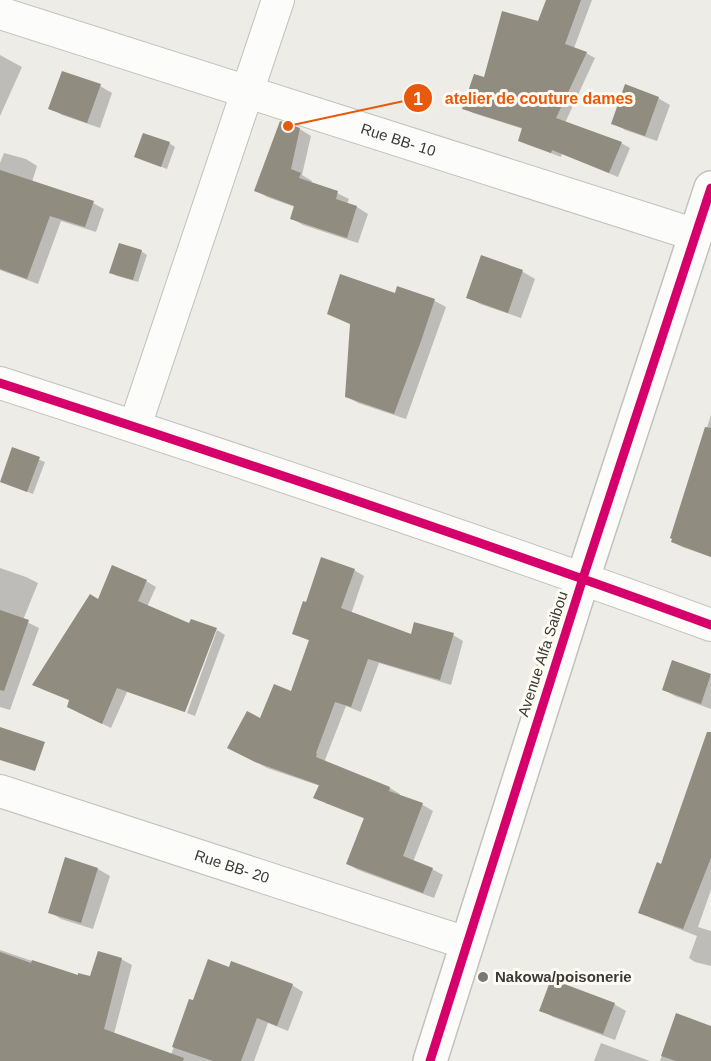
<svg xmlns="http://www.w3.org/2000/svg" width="711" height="1061" font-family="Arial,sans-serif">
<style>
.shadow{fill:#0003}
.building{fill:#908c80}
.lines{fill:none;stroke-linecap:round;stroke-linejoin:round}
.street-casing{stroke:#c3c1bd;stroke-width:34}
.secondary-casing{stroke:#c3c1bd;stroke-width:36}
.street{stroke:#fcfcfb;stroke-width:32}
.secondary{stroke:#fcfcfb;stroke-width:33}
.cycleway-casing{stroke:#fefbf3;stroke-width:13}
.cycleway{stroke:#d6006c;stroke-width:9}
.poi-dot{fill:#7a7874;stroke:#fefbf3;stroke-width:2}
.labels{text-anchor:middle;stroke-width:6;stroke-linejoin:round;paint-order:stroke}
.street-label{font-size:15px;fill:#3b3a36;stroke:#fefbf3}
.poi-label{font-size:15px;font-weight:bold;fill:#3b3a36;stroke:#fefbf3;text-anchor:start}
.leader{fill:none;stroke:#e8590c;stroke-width:2}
.callout-dot{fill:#e8590c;stroke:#fefbf3;stroke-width:2}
.mark-label{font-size:18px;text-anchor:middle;font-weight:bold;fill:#fff}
.callout-label{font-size:16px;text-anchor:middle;font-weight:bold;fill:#e8590c;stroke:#fefbf3;stroke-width:6;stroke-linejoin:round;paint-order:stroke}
</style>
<rect width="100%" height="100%" fill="#eeece6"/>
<path class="shadow" d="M548,0H592L574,48L586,53L595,58L565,123L621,143L630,148L618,177L562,154L561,157L529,145L519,140L523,129L473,113L464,108L485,79L539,23Z
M0,55L22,67L0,116Z
M100,86L112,93L100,128L62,115L50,108Z
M658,98L670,105L657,141L625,130L613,123Z
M300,129L311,136L302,175L312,181L311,184L337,193L349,199L347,204L357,207L368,214L358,243L303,225L291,218L295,207L267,197L256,190Z
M169,143L175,147L167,169L136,157Z
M4,153L26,159L37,166L32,182L93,203L104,209L96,232L61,221L38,284L0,270V163Z
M141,251L147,255L138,282L117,276L111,273Z
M482,257L523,272L535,279L521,318L480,304L468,297Z
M398,288L435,301L446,307L406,419L358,403L346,396L352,325L328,313L396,295Z
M711,415V557L682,547L673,542L672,537Z
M13,449L45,462L33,494L1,481Z
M0,568L26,577L38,583L23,620L39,628L10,710L0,707Z
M354,570L364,576L351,614L412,636L453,635L463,641L451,685L379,663L361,712L346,706L325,760L326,762L390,788L400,794L399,796L423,805L433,811L413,862L432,869L443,875L434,898L358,870L348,864L365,819L325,803L320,786L267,768L240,753L260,720L292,693L310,641L293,633L306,604Z
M146,581L156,587L147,607L190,625L215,629L184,712L127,692L111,728L78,712L71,701L44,690L35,685L99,601Z
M217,630L225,635L195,716L187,713Z
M673,662L711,676V709L675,696L663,689Z
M711,772V890L698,927L711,931V966L695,962L689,958L697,936L651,918L640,912Z
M66,859L98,869L110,876L93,929L61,919L49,912Z
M0,950L79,977L92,978L121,959L132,965L114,1034L171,1055L190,1001L194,1002L230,969L292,985L303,992L288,1031L268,1023L254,1061H0Z
M614,1004L626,1011L615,1040L553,1017L541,1010Z
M677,1015L711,1027V1061H660Z
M601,1043L650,1061H594Z"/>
<path class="building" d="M546,0H581L565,44L587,52L556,118L622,142L609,173L552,150L551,153L518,141L522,128L462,109L474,74L484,77L502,11L538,21Z
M62,71L101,84L87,123L48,109Z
M625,84L659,97L645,136L611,124Z
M280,121L300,128L291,169L301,173L299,178L338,191L336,199L357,206L347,238L290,219L294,206L254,191Z
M143,133L170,142L161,167L134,157Z
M0,170L94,201L85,227L50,216L27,279L0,269Z
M119,243L142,250L133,280L109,273Z
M481,255L523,270L508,313L466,298Z
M340,274L395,293L397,286L435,299L421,341L394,414L345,397L350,324L327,314Z
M705,427L711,428V557L671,542L672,539L670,538Z
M12,447L40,457L27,492L0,482Z
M321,557L355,569L341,608L411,634L414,622L454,633L440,680L368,659L351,707L335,702L316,753L317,754L316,757L390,787L389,791L423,803L403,856L433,868L423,893L346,864L364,818L313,798L319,785L255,762L227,748L247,711L260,718L274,684L291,691L309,640L292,634L303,601L306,602Z
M112,565L147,580L138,601L189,623L191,619L217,628L185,712L117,688L102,724L67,707L69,700L32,685L90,594L98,599Z
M0,610L29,620L4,691L0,690Z
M672,660L711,674L701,704L662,690Z
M0,727L45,742L35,771L0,760Z
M707,732H711V858L683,929L638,913L657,862L661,864Z
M65,857L98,868L81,923L48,913Z
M98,951L122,958L104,1029L184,1058L183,1061H0V952L31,963L32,960L78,975V973L90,976Z
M208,959L229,967L231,961L293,984L277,1026L257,1018L241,1061H213L172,1047L189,999L193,1000Z
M551,979L615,1003L603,1034L539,1011Z
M676,1013L711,1026V1061H676L661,1056Z"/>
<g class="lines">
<defs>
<g id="street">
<path id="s1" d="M0,13L696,235"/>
<path d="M0,383C238,460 476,539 711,625"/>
<path d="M135,426L278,0"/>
<path id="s2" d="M0,791L466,943"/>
</g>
<path id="secondary" d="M430,1061L583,578L711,188"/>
</defs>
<use href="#street" class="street-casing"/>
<use href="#secondary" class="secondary-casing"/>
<use href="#street" class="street"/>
<use href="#secondary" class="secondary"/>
<defs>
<path id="cycleway" d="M0,383C238,460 476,539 711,625
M430,1061L583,578L711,188"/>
</defs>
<use href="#cycleway" class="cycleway-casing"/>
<use href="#cycleway" class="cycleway"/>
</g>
<circle class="poi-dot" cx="483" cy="977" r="6"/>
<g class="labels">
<g class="street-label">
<text dy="5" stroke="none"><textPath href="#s1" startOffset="418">Rue BB- 10</textPath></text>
<text transform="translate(543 654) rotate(-72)" y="5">Avenue Alfa Saibou</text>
<text dy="5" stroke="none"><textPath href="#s2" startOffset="244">Rue BB- 20</textPath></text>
</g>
<g class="poi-label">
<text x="495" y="982">Nakowa/poisonerie</text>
</g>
</g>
<path class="leader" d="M288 126L418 98"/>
<g class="callout-dot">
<circle cx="288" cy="126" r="6"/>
<circle cx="418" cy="98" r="15"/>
</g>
<g class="mark-label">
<text x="418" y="105">1</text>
</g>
<g class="callout-label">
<text x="539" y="104">atelier de couture dames</text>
</g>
</svg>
